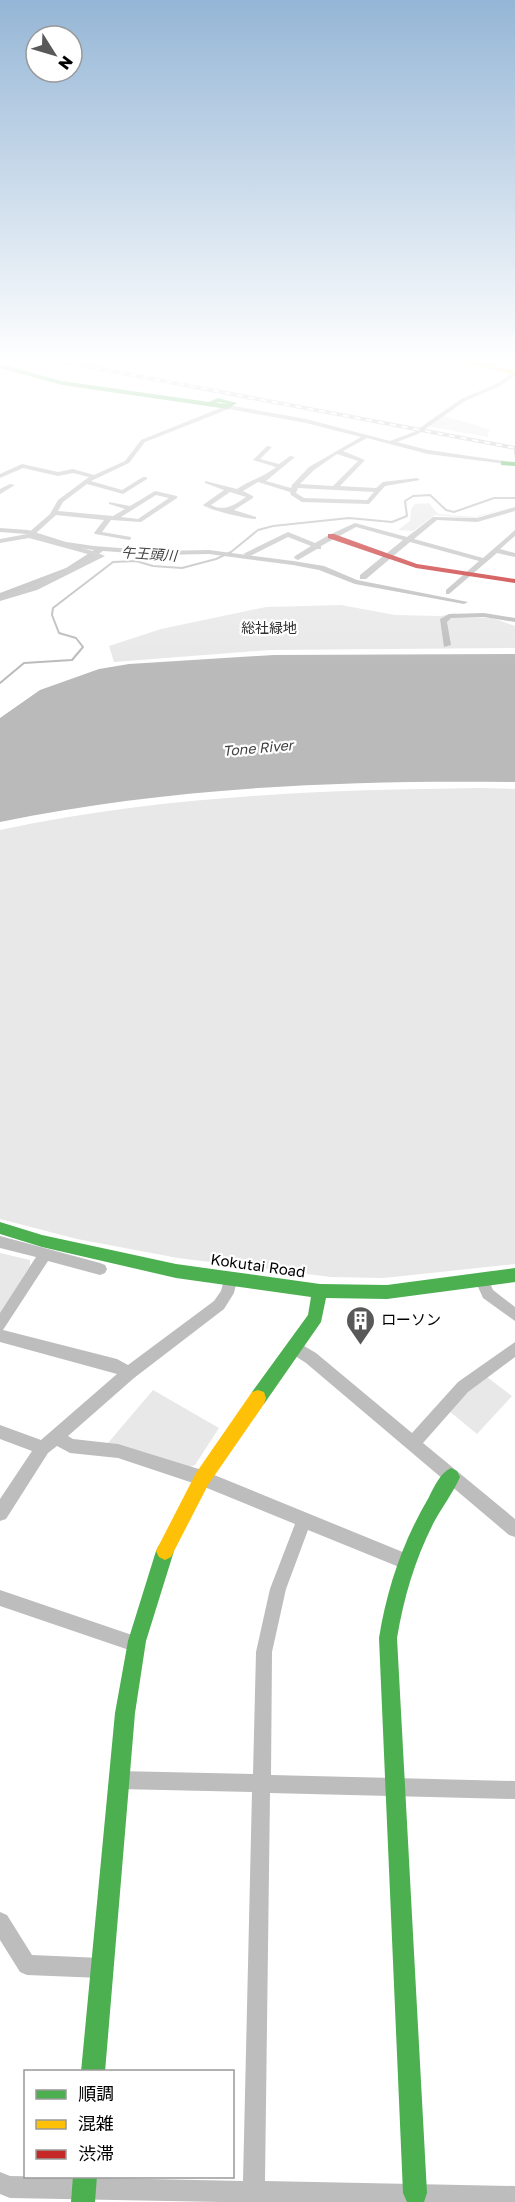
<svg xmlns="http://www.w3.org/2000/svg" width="515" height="2202" font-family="'Golos Text','Noto Sans JP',sans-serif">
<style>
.green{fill:#e8e8e8}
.water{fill:#bababa}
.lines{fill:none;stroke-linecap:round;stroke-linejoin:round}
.stream{stroke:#bababa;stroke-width:2}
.canal{fill:#bababa;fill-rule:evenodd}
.street{fill:#bdbdbd;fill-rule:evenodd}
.fast{fill:#4caf50;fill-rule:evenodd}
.slow{fill:#ffc107;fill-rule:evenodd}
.jam{fill:#c62828;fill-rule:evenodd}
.rail-casing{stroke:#bdbdbd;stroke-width:4}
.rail{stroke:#fff;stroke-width:2;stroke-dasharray:6;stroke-linecap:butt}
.labels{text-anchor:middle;stroke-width:4.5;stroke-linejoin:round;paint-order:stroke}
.far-water-label{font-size:14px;font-style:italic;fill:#3e3e3e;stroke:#fff}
.far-park-label{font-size:14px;fill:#2d2d2d;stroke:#fff}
.street-label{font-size:15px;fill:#000;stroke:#fff}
.poi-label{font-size:15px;fill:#000;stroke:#fff;text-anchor:start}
</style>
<rect width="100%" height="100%" fill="#fff"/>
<path class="green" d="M440,415L489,429L488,437L427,426Z
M429,503L438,514L474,517L515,506L474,518L435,515L413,531L398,530L410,521L411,509L415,504Z
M341,605L395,615L441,616L455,613L458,617L492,618L515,626V648L270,650L114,662L109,646L161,629L266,607Z
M479,788L515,789V1264L384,1278L331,1277L178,1258L77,1239L0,1219V830C158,796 318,790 479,788Z
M0,1253L30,1260V1266L0,1314Z
M487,1377L512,1396L477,1434L449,1411L461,1397Z
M153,1390L219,1428L195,1465L190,1467L108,1443Z"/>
<path class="water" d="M515,654V782C342,780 170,787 0,822V718L40,690L99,669L129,664L274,655Z"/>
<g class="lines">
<path class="stream" d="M515,450V454
M0,683L24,663L72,660L83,647L76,638L59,633L52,615L53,608L113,562L136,561L153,566L182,568L216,559L231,552L258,530L273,526L349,518L392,522L407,516L405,501L413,496L430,495L446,510L454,512L494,498H515"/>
<path class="canal" d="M0,528L28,530L66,542L94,546L159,551L209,550L293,561L324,566L357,580L468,602L464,604L355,584L319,570L293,565L209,554L159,555L103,551L72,572L0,598V593L66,568L94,550L65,546L27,534L0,532Z"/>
<path class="street" d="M515,372V376L498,387L465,401L418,434L397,442L428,450L504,461L507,463L506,464L428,454L367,438L343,451L365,460L340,486L376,488L383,482L417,478L420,480L385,486L369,504L302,502L291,495L290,492L258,482L243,491L253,496V498L234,510L256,517V519C247,519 209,510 203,505L224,490L205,483V481L237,489C252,479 262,478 276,467L253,460L267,446L272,447L260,459L279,464L290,456L295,457L266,481L291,488L292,485L309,467L361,437L306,423L229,409L145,442L129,463L91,481L122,490L143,477H147V479L123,494L87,484L63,502L58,511L113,516L125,509L109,504V502L130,506L155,491L177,496V498L141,522L111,520L102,532L131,537V539L129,540L95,534L94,533L104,520L56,515L34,535L93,551L105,556L37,590L0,601V597L31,586L95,556L29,538L0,543V539L27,534L50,514L58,500L89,477L73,473L58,476L23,468L0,478V474L22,464L58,472L73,469L94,475L125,461L141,440L228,405L306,419L390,441L414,432L461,399L494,385ZM337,454L358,461L333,486L300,484L314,470ZM298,488L374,492L367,500L304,498L296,493ZM230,492L246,497C235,505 224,512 211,505ZM156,495L169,498L138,519L121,517Z
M10,484L15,485L0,494V489Z
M515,507V511L477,522L437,520L414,539L483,558L515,530V536L500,549L515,553V557L497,553L449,594H446V590L479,561L410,542L366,579H360V575L403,540L356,527L321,546V549H317L298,560L294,558L295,556L311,546L288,537L250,556L243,554L288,532L315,543L329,535L355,523L407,537L433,517L477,518Z
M484,613L515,618V622L484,617L451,618L447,622L451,645L444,647L440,619L449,614Z
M0,1236L100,1263L105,1265L107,1269L105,1273L100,1275L48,1261L3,1330L117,1359L128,1365L214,1301L221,1291L225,1276L230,1274L235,1276L237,1280L234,1293L224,1309L134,1378L68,1436L73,1439L118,1444L202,1470L410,1555L412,1561L410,1567L404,1569L308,1530L286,1589L272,1652L271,1775L515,1781V1799L270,1793L265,2181L515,2186V2202H220L10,2198L0,2194V2172L10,2176L243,2181L252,1792L118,1789L112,1786L109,1780L112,1774L118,1771L253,1774L256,1652L270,1589L295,1524L202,1486L118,1458L70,1453L57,1446L48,1453L6,1519L0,1521V1499L32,1451L0,1439V1425L41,1440L117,1374L0,1342V1313L36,1257L0,1248Z
M482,1274L487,1276L493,1290L515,1307V1321L483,1298L475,1280L477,1276Z
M294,1340L316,1353L412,1433L458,1382L515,1342V1357L468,1392L423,1443L515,1519V1537L509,1535L306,1363L289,1352L287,1347L289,1342Z
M0,1590L135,1636L141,1638L143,1644L141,1650L135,1652L0,1606Z
M0,1912L7,1915L32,1955L101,1958L108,1961L111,1968L108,1975L101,1978L27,1975L20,1972L0,1940Z"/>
<path class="fast" d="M0,364L62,381L209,402L218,398L237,403L228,409L62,385L0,368ZM219,402L228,404L216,403Z
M501,461L515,462V466L501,465Z
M0,1222L42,1235L176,1264L320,1284L387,1285L515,1268V1282L387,1299L326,1298L321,1322L264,1404L258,1406L252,1404L250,1398L252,1392L308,1315L311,1297L176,1278L42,1247L0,1234Z
M451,1468L457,1471L460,1477C453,1493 442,1507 434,1522C415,1559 404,1597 397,1638L427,2193L424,2202H407L403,2193L379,1638C387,1588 403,1541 429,1497C434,1487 440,1473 451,1468Z
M165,1542L171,1545L174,1551L146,1641L135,1713L105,2072H81L115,1713L128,1641L156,1551L159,1545Z
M73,2176H97L95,2202H71Z"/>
<path class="slow" d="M453,359H463L515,371V375Z
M258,1390L264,1392L266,1398L264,1404L208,1485L171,1557L165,1560L159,1557L156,1551L159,1545L196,1473L252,1392Z"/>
<path class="jam" d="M328,534H334L417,564L515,579V583L416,568L328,538Z"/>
<defs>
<path id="rail" d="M48,359L515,448"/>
</defs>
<use href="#rail" class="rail-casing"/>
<use href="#rail" class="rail"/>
</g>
<linearGradient id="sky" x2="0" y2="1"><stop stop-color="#95b6d6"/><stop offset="0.54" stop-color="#fff"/><stop offset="1" stop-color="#fff" stop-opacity="0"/></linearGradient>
<rect width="515" height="667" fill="url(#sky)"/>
<defs>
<symbol id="building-pin" viewBox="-11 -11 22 30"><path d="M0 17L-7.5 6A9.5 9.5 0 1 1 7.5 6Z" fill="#595959" stroke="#fff"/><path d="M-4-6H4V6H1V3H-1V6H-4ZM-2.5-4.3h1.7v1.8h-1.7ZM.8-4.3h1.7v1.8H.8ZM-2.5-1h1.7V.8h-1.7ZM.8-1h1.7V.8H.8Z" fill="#fff"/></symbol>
</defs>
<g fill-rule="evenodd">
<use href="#building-pin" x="344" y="1304" width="33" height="45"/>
</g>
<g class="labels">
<g class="far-water-label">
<text transform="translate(149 554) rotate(4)" y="5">午王頭川</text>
<text transform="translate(258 748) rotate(-5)" y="5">Tone River</text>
</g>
<g class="far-park-label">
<text x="269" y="633">総社緑地</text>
</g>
<g class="street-label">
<text transform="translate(258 1266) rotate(8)" y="5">Kokutai Road</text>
</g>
<g class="poi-label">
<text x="381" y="1325">ローソン</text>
</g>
</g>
<rect x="24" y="2070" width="210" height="108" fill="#ffffff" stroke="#999999" stroke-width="1.5"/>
<rect x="36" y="2090" width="30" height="9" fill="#4caf50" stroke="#999999" stroke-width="1.5"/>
<text x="78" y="2100" font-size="18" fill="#000000">順調</text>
<rect x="36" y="2120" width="30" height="9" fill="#ffc107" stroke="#999999" stroke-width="1.5"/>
<text x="78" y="2130" font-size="18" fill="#000000">混雑</text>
<rect x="36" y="2150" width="30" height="9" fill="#c62828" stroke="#999999" stroke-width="1.5"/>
<text x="78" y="2160" font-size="18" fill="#000000">渋滞</text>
<g transform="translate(54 54) rotate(127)"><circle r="28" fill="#ffffff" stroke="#999999" stroke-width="1.5"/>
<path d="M0-4.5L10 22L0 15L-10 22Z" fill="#595959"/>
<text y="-9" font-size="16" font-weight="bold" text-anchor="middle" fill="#000000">N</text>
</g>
</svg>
